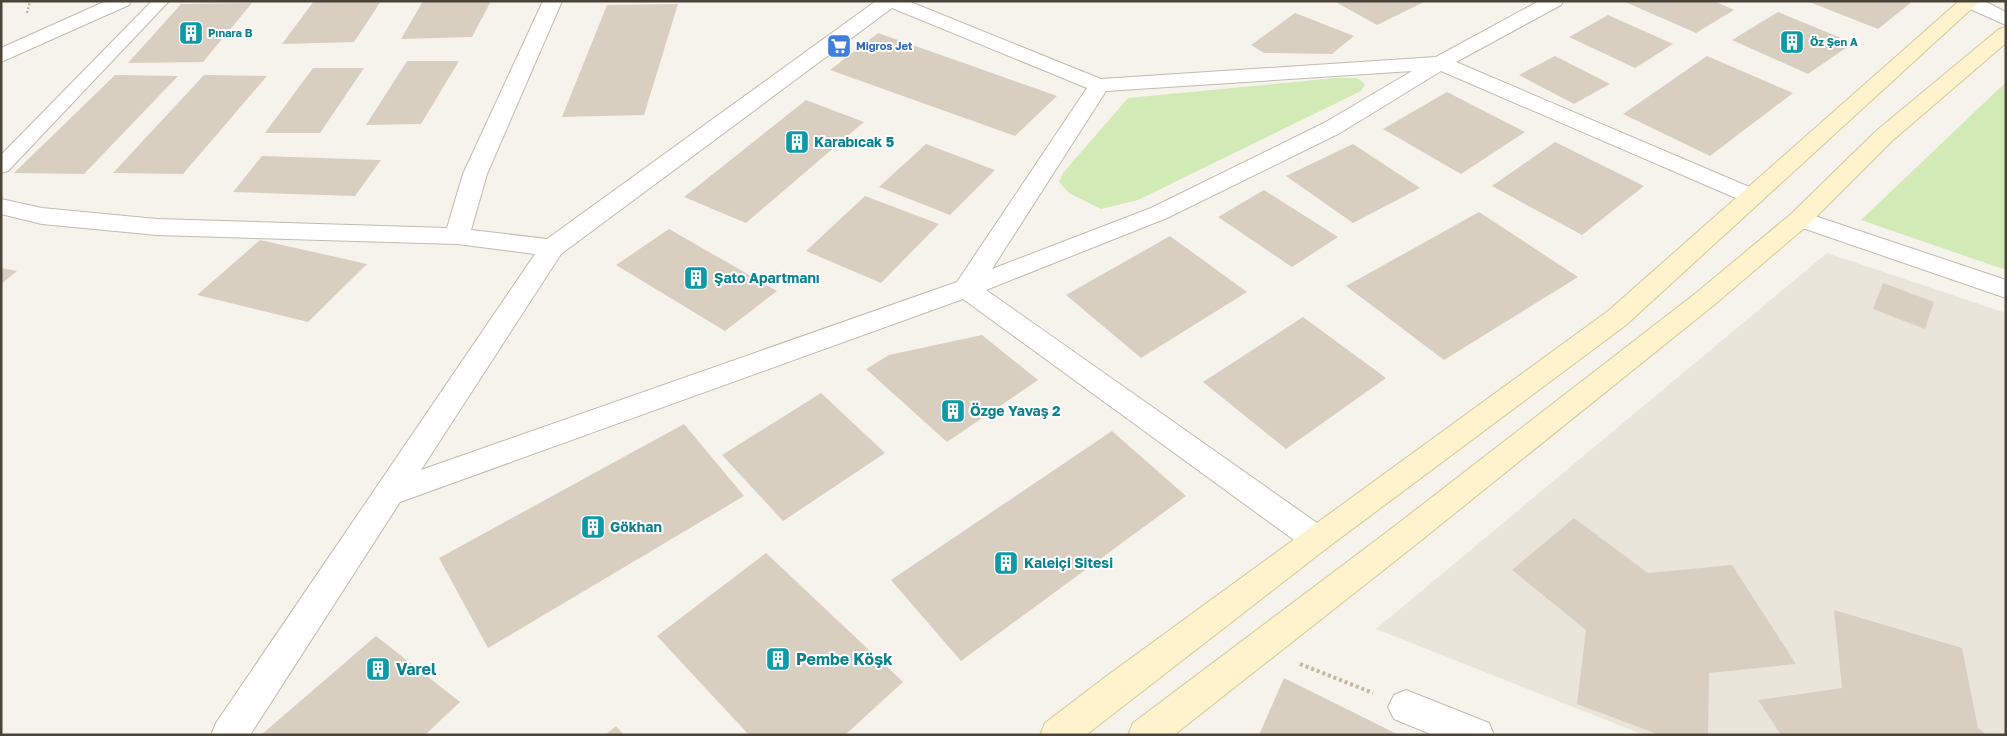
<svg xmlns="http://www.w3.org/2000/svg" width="2007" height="736" font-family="'Golos Text',sans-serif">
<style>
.residential{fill:#eae5da}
.green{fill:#d2eab5}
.building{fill:#d8cfc1}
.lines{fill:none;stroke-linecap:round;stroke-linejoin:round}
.lane-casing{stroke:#c2bbae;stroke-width:2}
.street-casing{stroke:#c2bbae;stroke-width:2}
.secondary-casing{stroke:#d6c79b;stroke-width:2}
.path-far1{stroke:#c4b79f;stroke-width:2.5;stroke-dasharray:2 2;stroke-linecap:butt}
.path{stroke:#c4b79f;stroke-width:4;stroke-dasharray:3 3;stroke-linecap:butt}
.lane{fill:#fff;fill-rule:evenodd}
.street{fill:#fff;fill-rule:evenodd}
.secondary{fill:#fff3cd;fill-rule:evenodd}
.labels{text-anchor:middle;stroke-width:4;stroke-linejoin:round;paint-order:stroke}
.far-culture-label{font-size:11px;font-weight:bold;fill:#0d838f;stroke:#fff;text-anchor:start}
.far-shop-label{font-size:11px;font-weight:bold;fill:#366cbe;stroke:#fff;text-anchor:start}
.culture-label{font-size:14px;font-weight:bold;fill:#0d838f;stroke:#fff;text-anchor:start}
.near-culture-label{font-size:16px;font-weight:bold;fill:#0d838f;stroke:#fff;text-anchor:start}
</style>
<rect width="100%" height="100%" fill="#f6f3ec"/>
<path class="residential" d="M1827,253L2006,313V735H1644L1376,629Z"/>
<path class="green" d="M1336,78H1357L1365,84L1361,91L1138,200L1101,209L1069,193L1059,182L1063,173L1128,98Z
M2006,82V270L1861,220Z"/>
<path class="building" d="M314,1H381L354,42L282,44Z
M423,1H491L472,37L401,39Z
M1334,1H1426L1377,25Z
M1623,1H1714L1734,10L1696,33Z
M1807,1H1913L1878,29Z
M252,3L203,62L128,63L181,4Z
M678,4L644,115L562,117L607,5Z
M1778,12L1853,43L1808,74L1732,40Z
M1295,13L1354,36L1332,54L1264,53L1251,45Z
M1608,15L1673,44L1635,68L1569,37Z
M878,33L961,62L1057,96L1015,136L830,70Z
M1555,56L1610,84L1574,104L1519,75Z
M1707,56L1793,93L1710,156L1623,114Z
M407,61H459L421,124L366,125Z
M313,68H364L320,133H265Z
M115,75L178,76L84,174L14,173Z
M204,75L267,76L183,174L113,173Z
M1447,92L1525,132L1461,174L1383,129Z
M806,100L864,122L746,223L684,197Z
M1555,142L1644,186L1582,235L1492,186Z
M926,144L995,170L950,215L879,187Z
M1353,144L1420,188L1353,223L1286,176Z
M262,156L381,160L355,196L233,192Z
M1264,190L1338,237L1292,267L1218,217Z
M865,196L939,224L881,283L806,251Z
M1479,212L1578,277L1444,360L1346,286Z
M669,229L777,291L725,331L616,265Z
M1170,236L1247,292L1141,358L1066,295Z
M260,240L367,264L308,322L197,295Z
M1,268L17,271L1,284Z
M1883,283L1934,302L1925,329L1873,309Z
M1303,317L1386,378L1286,449L1203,382Z
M982,335L1038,380L947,442L866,369L889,355Z
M821,393L885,453L783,521L722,455Z
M684,424L744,496L488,648L439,558Z
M1112,431L1186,496L961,661L891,580Z
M1574,518L1648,573L1732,565L1796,664L1709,673L1708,735H1660L1577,704L1586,630L1512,570Z
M766,553L903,682L845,735H749L657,636Z
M1834,610L1962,648L1978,728L1987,735H1781L1758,700L1842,688Z
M376,636L460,702L425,735H261Z
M1284,678L1399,735H1259Z
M616,726L624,735H605Z"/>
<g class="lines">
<defs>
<path id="lane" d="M152,1H169L8,171L1,173V155Z"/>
<path id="street" d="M106,1H131L129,5L1,62V48Z
M543,1H562L487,174L471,230L547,239L876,1H908L1101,79L1436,57L1539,1H1563L1561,5L1456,62L1761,192L1765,197L1761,202L1753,204L1745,202L1441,71L1340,133L1167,218L986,290L1327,530L1332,539L1327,548L1316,552L1305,548L963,299L400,502L250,735H211L216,723L535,254L457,244L157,235L42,224L1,214V199L42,208L157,219L447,228L463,174ZM892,8L1087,88L957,282L421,470L561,254ZM1412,71L1324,123L1151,208L992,269L1106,91Z
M1959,1H1984L2006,12V25L1961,5Z
M1800,211L2006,280V298L1791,224L1788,219L1791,214Z
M1406,690L1489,723L1494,735H1433L1394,719L1388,707L1394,695Z"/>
<path id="secondary" d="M1959,1H1980L1626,325L1327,548L1086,735H1040L1045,723L1108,675L1608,311Z
M2006,27V43L1892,141L1809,224L1714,305L1409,550L1174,735H1128L1133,723L1387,532L1696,293L1791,214L1876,131L1999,29Z"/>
</defs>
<use href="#lane" class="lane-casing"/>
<use href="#street" class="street-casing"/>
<use href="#secondary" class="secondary-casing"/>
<path class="path-far1" d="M27,13L30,1"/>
<path class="path" d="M1300,664L1373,693"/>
<use href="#lane" class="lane"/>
<use href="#street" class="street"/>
<use href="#secondary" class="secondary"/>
</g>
<defs>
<symbol id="building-square" viewBox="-11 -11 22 22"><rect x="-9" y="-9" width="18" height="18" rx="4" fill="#0f9aa8" stroke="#fff"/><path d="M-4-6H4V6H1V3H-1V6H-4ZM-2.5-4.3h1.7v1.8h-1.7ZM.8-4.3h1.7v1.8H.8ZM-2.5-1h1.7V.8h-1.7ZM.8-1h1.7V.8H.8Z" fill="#fff"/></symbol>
<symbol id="supermarket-square" viewBox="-11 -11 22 22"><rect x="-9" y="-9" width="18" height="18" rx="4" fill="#3f7fe0" stroke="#fff"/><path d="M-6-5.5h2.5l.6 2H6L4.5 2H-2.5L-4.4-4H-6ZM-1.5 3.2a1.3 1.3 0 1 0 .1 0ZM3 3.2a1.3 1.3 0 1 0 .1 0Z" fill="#fff"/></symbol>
</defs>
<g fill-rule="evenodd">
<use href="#building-square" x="177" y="19" width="28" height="28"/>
<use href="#building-square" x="1778" y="28" width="28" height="28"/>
<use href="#supermarket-square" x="825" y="32" width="28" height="28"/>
<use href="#building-square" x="783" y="128" width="28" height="28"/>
<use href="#building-square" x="682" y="264" width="28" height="28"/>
<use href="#building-square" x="939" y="397" width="28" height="28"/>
<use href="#building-square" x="579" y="513" width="28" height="28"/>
<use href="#building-square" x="992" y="549" width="28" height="28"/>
<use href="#building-square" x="764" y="645" width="28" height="28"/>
<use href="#building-square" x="364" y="655" width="28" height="28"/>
</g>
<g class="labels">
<g class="far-culture-label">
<text x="208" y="37">Pınara B</text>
<text x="1810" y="46">Öz Şen A</text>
</g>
<g class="far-shop-label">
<text x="856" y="50">Migros Jet</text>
</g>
<g class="culture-label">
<text x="814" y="147">Karabıcak 5</text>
<text x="714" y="283">Şato Apartmanı</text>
<text x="970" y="416">Özge Yavaş 2</text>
<text x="610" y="532">Gökhan</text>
<text x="1024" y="568">Kaleiçi Sitesi</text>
</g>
<g class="near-culture-label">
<text x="796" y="665">Pembe Köşk</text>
<text x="396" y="675">Varel</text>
</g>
</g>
<rect width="2007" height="736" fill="none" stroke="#4b4439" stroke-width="5"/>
</svg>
